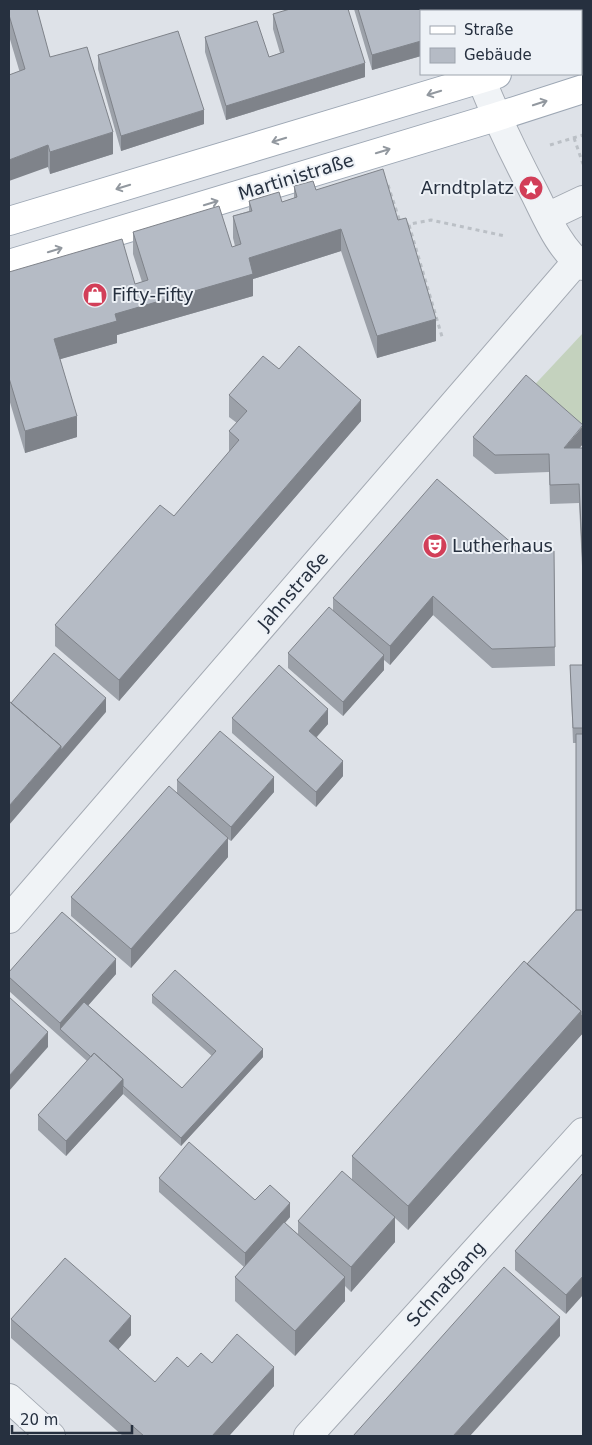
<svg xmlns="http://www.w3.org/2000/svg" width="592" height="1445" font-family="'DejaVu Sans',sans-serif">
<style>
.green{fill:#c4d2be}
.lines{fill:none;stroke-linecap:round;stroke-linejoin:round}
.minor-casing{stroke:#a3a9b2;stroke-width:30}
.major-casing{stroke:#9da7b4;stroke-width:30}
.path{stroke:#bbc0c6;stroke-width:3;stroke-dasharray:4 4;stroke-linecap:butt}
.minor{stroke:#f0f3f6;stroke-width:28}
.major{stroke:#fff;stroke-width:28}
.wall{fill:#9ca1a9}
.shaded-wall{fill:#7f838a}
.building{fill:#b5bbc5;stroke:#7f838a}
.oneway{stroke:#92989f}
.labels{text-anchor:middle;stroke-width:4;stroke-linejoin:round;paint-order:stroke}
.street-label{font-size:18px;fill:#26303f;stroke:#edf1f6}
.poi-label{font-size:18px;fill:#26303f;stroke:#edf1f6;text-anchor:start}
</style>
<rect width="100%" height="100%" fill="#dee2e8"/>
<path class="green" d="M583,333V431L526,394Z"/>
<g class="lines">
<defs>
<path id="minor" d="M550,11L551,9
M481,79C497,119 515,156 535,194C547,218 560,250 583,266
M547,217L583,200
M9,919L577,261
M9,1398L51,1436
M308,1436L583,1132"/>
<path id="major" d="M581,48L583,47
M9,221L497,74
M9,264L496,117L583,89"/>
</defs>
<use href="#minor" class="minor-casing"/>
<use href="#major" class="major-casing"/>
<path class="path" d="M574,138L583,164
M550,145L583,135
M388,185L400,222
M405,225L431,220L505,236
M409,225L443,340"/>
<use href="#minor" class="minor"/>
<use href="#major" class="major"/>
</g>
<path class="wall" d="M9,9L50,57L113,154L50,174L9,36Z
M354,9H421V56L372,70Z
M435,9H497L495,11H436Z
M273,14L365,77L226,120L205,52V37L269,57L280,53L273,29Z
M98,55L204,124L121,151L98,69Z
M294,186L316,190L398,220L436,341L377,358L341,251L253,279V296L117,335V343L60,359L77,437L25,453L9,399V272L135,284L142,282L133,254V232L232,247L235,246L233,238V216L249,211V201L282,202L294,198Z
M279,369L361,421L119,701L55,646V625L174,516L229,452V431L237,423L229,417V395Z
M473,437L583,448V587L579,503L550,504L549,472L495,474L473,456Z
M521,551H554L555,666L492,668L433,615L390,665L384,660V670L343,716L288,668V653L333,611V598Z
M570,665H583V1033L408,1230L395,1218V1242L351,1292L345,1286V1301L295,1356L235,1301V1277L244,1267L159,1192V1178L255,1200L290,1217L285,1223L298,1234V1221L352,1180V1156L576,910V743H573Z
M232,718L328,724L317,737L343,776L316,807L232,733Z
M177,780L274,792L231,841L228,839V857L131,968L71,916V897L177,793Z
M9,972L116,974L88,1005L182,1088L212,1056L152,1003V995L263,1057L181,1146L123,1094L66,1156L38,1130V1115L87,1061L9,991Z
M583,1173L566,1314L515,1270V1251Z
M11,1319L131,1335L118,1350L155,1382L188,1367L212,1363L274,1386L229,1436H123L11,1338Z"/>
<path class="shaded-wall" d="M482,9H497L495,11H480Z
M421,41V56L372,70V55Z
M365,63V77L226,120V106Z
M204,110V124L121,151V136Z
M113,132V154L50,174V152Z
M48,145V167L9,181V160Z
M341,229V251L253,279V296L117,335V343L54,361V339L249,258Z
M436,319V341L377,358V336Z
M361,400V421L119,701V680Z
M77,416V437L25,453V431Z
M583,426V444L564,467V448Z
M433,596V615L390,665V646Z
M384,655V670L343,716V702Z
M106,698V712L9,825V806L61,746Z
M328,709V724L309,745V731Z
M343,761V776L316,807V792Z
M274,777V792L231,841V827Z
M228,838V857L131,968V949Z
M116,959V974L64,1033L60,1029V1023Z
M581,1011L583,1014V1033L408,1230V1206Z
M48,1032V1047L9,1091V1076Z
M263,1049V1057L181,1146V1138Z
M123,1079V1094L66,1156V1141Z
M290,1203V1217L245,1267V1253Z
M395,1217V1242L351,1292V1267Z
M583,1276V1295L566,1314V1295Z
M345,1277V1301L295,1356V1331Z
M131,1316V1335L109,1360V1341Z
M560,1317V1336L470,1436H453Z
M274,1367V1386L229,1436H212Z"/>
<path class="building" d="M9,9H37L50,57L87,47L113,132L50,152L48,145L9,160V75L25,69L9,15Z
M290,9H348L365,63L226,106L205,37L257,21L269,57L284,52L273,14Z
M358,9H421V41L372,55Z
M440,9H482L480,11H441Z
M178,31L204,110L121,136L98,55Z
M383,169L398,220L406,218L436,319L377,336L341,229L249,258L253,274L115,314L117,321L54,339L77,416L25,431L9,378V272L122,239L135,284L148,280L133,232L219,206L232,247L241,244L233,216L252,211L249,201L279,192L282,202L297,197L294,186L313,181L316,190Z
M299,346L361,400L119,680L55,625L160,505L174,516L239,440L229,431L247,411L229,395L263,356L279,369Z
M526,375L583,425L564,448H583V568L579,484L550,485L549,454L495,455L473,437Z
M437,479L521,551H554L555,647L492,649L433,596L390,646L333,598Z
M329,607L384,655L343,702L288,653Z
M54,653L106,698L61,750V746L11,703Z
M279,665L328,709L309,731L343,761L316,792L232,718Z
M570,665H583V728H573Z
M9,701L61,746L9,806Z
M220,731L274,777L231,827L177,780Z
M576,734H583V910H576Z
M169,786L228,838L131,949L71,897Z
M576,910H583V1014L581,1016V1011L527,964Z
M62,912L116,959L60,1023L9,977V972Z
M524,961L581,1011L408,1206L352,1156Z
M175,970L263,1049L181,1138L123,1086V1079L94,1053L91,1057L60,1029L84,1002L182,1088L216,1051L152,995Z
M9,997L48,1032L9,1076Z
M94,1053L123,1079L66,1141L38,1115Z
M189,1142L255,1200L270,1185L290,1203L245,1253L159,1178Z
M342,1171L395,1217L351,1267L298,1221Z
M583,1173V1276L566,1295L515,1251Z
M284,1222L345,1277L295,1331L235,1277Z
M65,1258L131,1316L109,1341L155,1382L177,1357L188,1367L201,1353L212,1363L237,1334L274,1367L212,1436H144L11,1319Z
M504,1267L560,1317L453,1436H353Z"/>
<defs><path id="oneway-shaft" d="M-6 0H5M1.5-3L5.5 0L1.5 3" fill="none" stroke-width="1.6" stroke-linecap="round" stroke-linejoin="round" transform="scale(1.25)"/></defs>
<g class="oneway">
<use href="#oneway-shaft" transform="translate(434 93) rotate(163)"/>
<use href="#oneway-shaft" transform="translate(540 103) rotate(-18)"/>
<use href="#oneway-shaft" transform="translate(279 140) rotate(163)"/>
<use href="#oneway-shaft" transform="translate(383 151) rotate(-17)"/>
<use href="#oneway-shaft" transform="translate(123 187) rotate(163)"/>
<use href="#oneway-shaft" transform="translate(211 203) rotate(-17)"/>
<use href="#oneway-shaft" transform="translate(55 250) rotate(-17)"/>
</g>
<defs>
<symbol id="sight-disc" viewBox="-11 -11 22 22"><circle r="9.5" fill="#d23e58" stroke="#edf1f6"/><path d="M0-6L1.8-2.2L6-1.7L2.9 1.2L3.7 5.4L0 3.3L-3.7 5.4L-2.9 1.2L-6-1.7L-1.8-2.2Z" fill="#fff"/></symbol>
<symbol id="shop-disc" viewBox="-11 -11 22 22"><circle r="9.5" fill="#d23e58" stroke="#edf1f6"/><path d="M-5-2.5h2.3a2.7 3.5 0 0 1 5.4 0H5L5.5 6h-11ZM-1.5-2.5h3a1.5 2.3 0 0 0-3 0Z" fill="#fff"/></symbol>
<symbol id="theatre-disc" viewBox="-11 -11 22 22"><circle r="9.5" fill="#d23e58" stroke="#edf1f6"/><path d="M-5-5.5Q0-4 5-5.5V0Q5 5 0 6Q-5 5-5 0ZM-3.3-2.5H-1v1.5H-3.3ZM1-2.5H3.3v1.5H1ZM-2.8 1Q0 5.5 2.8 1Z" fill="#fff"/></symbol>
</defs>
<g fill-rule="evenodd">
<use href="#sight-disc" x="517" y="174" width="28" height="28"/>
<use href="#shop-disc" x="81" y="281" width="28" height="28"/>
<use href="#theatre-disc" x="421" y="532" width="28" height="28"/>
</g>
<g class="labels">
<g class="street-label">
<text transform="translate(296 177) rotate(-17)" y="6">Martinistraße</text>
<text transform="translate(293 591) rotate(-49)" y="6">Jahnstraße</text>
<text transform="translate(446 1284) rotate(-48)" y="6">Schnatgang</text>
</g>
<g class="poi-label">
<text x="514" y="194" text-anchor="end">Arndtplatz</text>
<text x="112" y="301">Fifty-Fifty</text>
<text x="452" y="552">Lutherhaus</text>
</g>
</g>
<rect width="592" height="1445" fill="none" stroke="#26303f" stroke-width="20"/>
<rect x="420" y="10" width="162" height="65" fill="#edf1f6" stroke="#9da4ad"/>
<rect x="430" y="26" width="25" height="8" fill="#ffffff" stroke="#9da4ad"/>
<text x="464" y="35" font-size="15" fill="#26303f">Straße</text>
<rect x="430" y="48" width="25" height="15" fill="#b5bbc5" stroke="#9da4ad"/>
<text x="464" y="60" font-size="15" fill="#26303f">Gebäude</text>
<path d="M12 1425v8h120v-8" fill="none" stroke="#26303f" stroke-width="2.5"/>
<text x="20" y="1425" font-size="15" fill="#26303f" stroke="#edf1f6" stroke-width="4" paint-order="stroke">20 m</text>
</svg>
